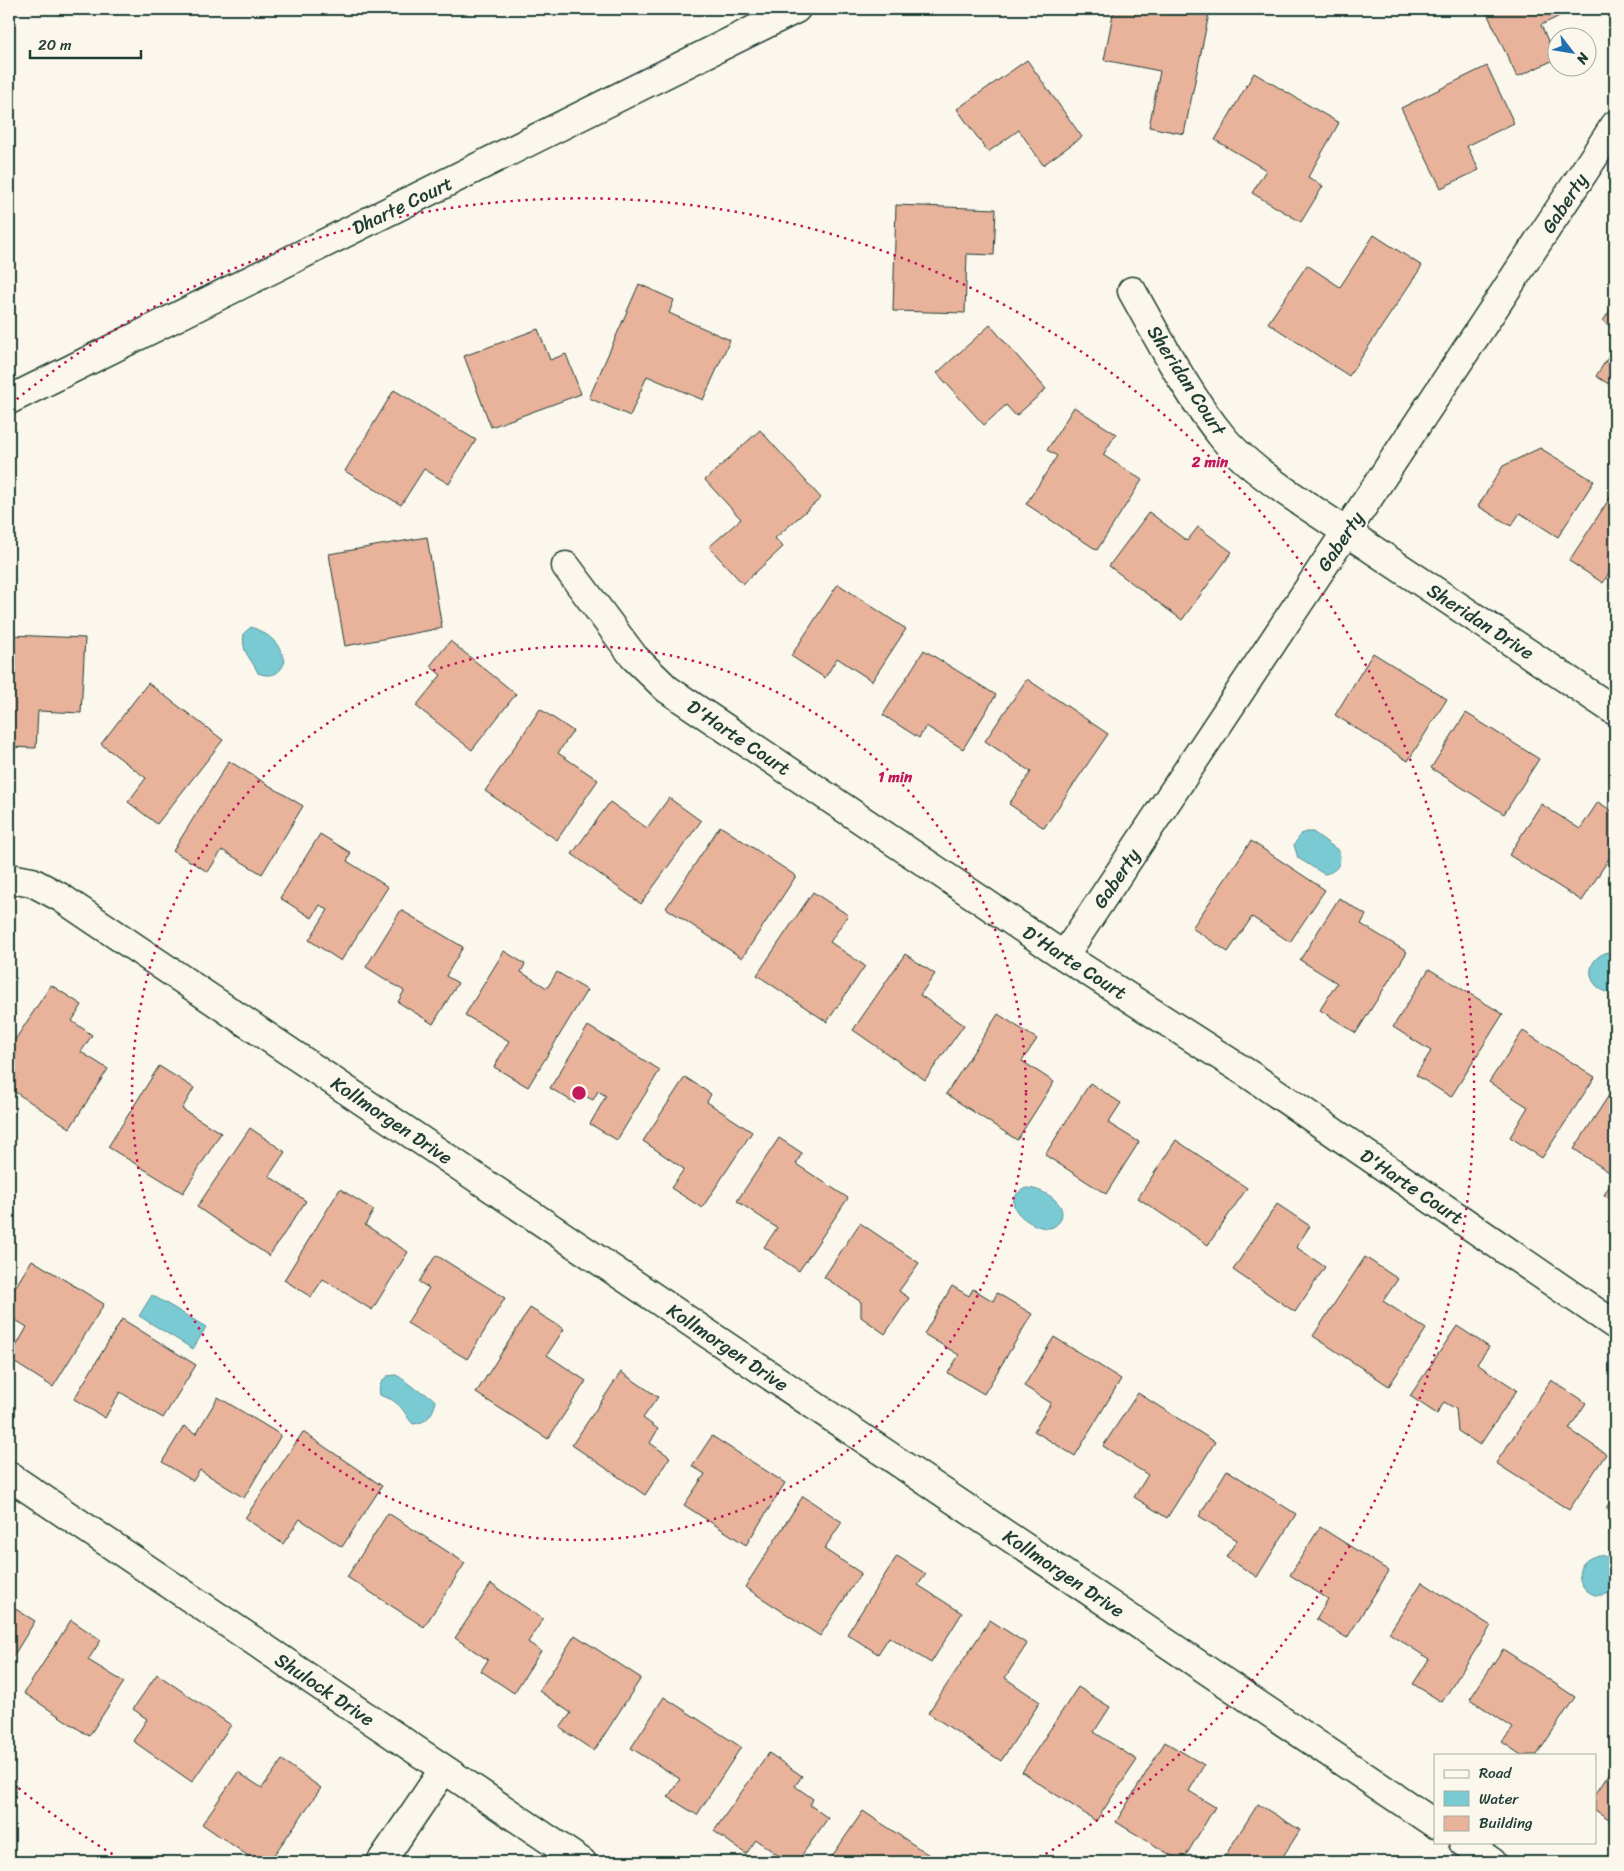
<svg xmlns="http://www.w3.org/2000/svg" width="1624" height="1871" font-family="Sriracha,sans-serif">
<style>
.water{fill:#7acad4;stroke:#569294}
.building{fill:#e8b29b;stroke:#1f3d34}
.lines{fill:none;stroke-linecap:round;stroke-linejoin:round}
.street-casing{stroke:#1f3d34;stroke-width:31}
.street{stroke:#fbf7ec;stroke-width:28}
.ring{fill:none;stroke:#c2185b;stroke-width:2.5;stroke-dasharray:2.5 5}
.labels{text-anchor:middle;stroke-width:4.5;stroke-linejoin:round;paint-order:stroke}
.street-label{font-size:19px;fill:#1f3d34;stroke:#fbf7ec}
.centre{fill:#c2185b;stroke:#fbf7ec;stroke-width:2.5}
.ring-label{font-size:15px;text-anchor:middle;font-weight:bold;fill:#c2185b;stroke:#fbf7ec;stroke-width:4.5;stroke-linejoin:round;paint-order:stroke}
</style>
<rect width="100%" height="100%" fill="#fbf7ec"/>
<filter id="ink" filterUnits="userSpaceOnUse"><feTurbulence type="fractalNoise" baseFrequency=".02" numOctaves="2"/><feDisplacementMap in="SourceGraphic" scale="10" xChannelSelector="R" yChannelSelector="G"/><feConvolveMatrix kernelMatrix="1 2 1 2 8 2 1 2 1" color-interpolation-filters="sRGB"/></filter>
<g filter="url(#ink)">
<path class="water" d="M251,627C269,634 279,642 285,661C281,674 271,678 258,673C250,655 241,654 244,633Z
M1307,832H1313L1339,851C1342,864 1337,872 1324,874L1298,858L1294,845L1301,834Z
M1613,951H1615V994C1584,991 1582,955 1613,951Z
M1026,1188C1036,1188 1050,1194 1057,1202C1065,1210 1063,1222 1053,1227C1039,1234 991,1204 1026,1188Z
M152,1295L206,1327L193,1349L139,1316Z
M396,1375C404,1379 409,1385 416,1389C424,1394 430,1394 436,1402C432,1415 427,1423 413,1424C406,1417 404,1408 395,1402C391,1398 385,1398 380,1395C378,1386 381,1382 387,1376Z
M1599,1555L1605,1556L1615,1563V1587C1590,1615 1558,1564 1599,1555Z"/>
<path class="building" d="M1114,9H1210L1184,134L1149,127L1160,71L1104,60Z
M1485,9H1574L1541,25L1556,59L1517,77Z
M1027,60L1082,137L1043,165L1019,130L988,152L957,109Z
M1487,66L1514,123L1467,146L1479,170L1441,188L1401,108Z
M1254,73L1339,123L1308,177L1323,186L1301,222L1252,193L1266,170L1215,140Z
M896,205L996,209L994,255L967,254L965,313L893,311Z
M1374,235L1422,266L1349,376L1268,323L1307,265L1340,287Z
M639,284L674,300L669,313L730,340L703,400L647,376L630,416L589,398Z
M1615,303V330L1603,321Z
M990,325L1046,389L1016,416L1006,405L984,425L937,373Z
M538,329L550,360L566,354L581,394L491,427L464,356Z
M1615,347V388L1596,376Z
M394,390L476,440L449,484L424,469L401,505L345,471Z
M1074,407L1116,434L1103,455L1142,480L1097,550L1026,504L1057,456L1047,450Z
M760,430L821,498L775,538L783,547L743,584L709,547L741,519L705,480Z
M1540,448L1594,481L1558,537L1520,513L1511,526L1478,506L1503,466Z
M1615,490V563L1603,583L1569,561Z
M1149,512L1187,541L1198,527L1232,552L1182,620L1109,566Z
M427,537L442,628L345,646L329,554Z
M838,584L906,629L872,681L837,658L825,678L791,656Z
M9,635L85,638L81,713L38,711L36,748L9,747Z
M450,641L516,694L472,750L416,706L441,675L430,666Z
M924,650L996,695L963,749L926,726L919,738L883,715Z
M1373,653L1447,699L1408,761L1335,715Z
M1027,679L1108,734L1044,828L1009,804L1031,772L985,741Z
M148,683L223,740L157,824L128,802L146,778L101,744Z
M540,709L573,731L558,753L598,780L557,840L485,791Z
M1466,713L1539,759L1504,814L1431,768Z
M229,761L303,806L262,874L222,850L208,872L173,851Z
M669,798L701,821L641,904L572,854L610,802L647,828Z
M1598,802L1615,813V849L1582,901L1509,855L1541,804L1580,829Z
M720,826L796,876L742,958L666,908Z
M320,834L351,853L347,861L388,887L341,961L309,940L328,910L320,905L312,918L280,898Z
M1251,841L1325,890L1290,942L1252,917L1228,952L1192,928Z
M813,892L848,915L830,942L865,966L827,1022L757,975Z
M1339,898L1366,915L1361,924L1407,952L1356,1033L1320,1010L1337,983L1300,960Z
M401,910L463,947L446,976L458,983L433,1024L398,1002L404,991L366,967Z
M504,951L525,964L521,972L547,988L557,972L587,990L528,1087L494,1067L509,1041L465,1015Z
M905,954L935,974L920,995L964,1025L925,1080L853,1030Z
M1429,969L1503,1014L1451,1097L1416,1075L1431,1051L1393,1027Z
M51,985L82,1005L72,1021L92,1035L81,1052L108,1069L70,1128L9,1088V1049Z
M998,1014L1037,1039L1022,1061L1054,1082L1017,1140L946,1094Z
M588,1026L660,1070L617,1140L590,1124L606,1096L598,1091L593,1100L581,1094L575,1103L550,1088Z
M1523,1031L1595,1077L1542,1158L1510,1137L1528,1107L1489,1082Z
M159,1066L194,1088L182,1109L221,1133L183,1193L108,1147Z
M685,1077L711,1094L707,1102L752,1132L702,1208L671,1188L684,1169L643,1141Z
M1090,1083L1121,1103L1108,1123L1139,1142L1106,1194L1045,1155Z
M1613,1089L1615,1091V1176L1574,1149Z
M250,1128L285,1152L269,1176L306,1201L269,1256L197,1207Z
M779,1138L802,1153L796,1164L848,1198L799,1271L764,1247L777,1228L737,1201Z
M1176,1140L1247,1188L1208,1245L1138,1198Z
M1615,1177V1202L1604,1195Z
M340,1189L374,1210L365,1225L408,1252L372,1310L323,1279L311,1297L284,1280Z
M1277,1204L1310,1226L1296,1247L1325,1267L1295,1312L1233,1270Z
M860,1223L919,1263L899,1291L909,1298L885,1334L861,1317V1302L824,1277Z
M436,1255L505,1298L467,1359L407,1323L429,1288L419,1282Z
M1365,1257L1398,1279L1383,1301L1426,1329L1389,1386L1313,1336Z
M32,1260L104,1304L53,1387L9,1359L27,1327L9,1316V1297Z
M952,1286L969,1296L973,1289L993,1301L997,1293L1032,1314L984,1394L948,1373L959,1355L924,1334Z
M530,1308L564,1329L547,1355L586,1381L548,1439L476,1393Z
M122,1319L196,1365L163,1418L120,1392L105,1418L74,1399Z
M1457,1326L1489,1347L1477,1364L1517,1390L1480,1445L1458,1431L1456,1409L1444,1402L1437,1414L1410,1396Z
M1054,1337L1121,1379L1075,1456L1034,1431L1051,1403L1024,1386Z
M621,1372L658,1397L643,1418L658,1429L650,1443L670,1457L645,1495L572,1445Z
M1551,1380L1586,1403L1569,1429L1606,1454L1569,1510L1496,1463Z
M1138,1393L1215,1442L1167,1518L1134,1497L1148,1475L1103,1446Z
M218,1397L281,1435L244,1498L200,1470L193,1481L162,1462L184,1426L196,1434Z
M303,1432L382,1486L342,1547L300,1519L283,1544L245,1518Z
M712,1436L785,1483L746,1545L684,1505L705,1474L692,1466Z
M1227,1470L1296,1514L1257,1577L1226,1557L1237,1540L1199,1516Z
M1615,1494V1514L1606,1508Z
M803,1496L842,1522L824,1549L861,1573L820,1636L745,1587Z
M388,1513L465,1563L424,1627L347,1577Z
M1320,1527L1389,1571L1347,1638L1316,1619L1328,1599L1290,1575Z
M897,1556L926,1574L918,1585L962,1613L931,1663L889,1637L878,1654L847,1634Z
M1422,1582L1491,1626L1442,1702L1413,1684L1429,1659L1389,1633Z
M491,1584L543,1619L528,1642L541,1651L514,1693L481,1671L488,1660L455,1638Z
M9,1605L35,1621L9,1663Z
M71,1620L101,1640L88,1660L124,1682L89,1736L24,1693Z
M990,1620L1027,1644L1005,1678L1040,1702L1001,1761L928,1713Z
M575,1635L641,1678L594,1751L560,1728L571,1713L539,1691Z
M1503,1649L1575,1697L1537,1755H1521L1502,1742L1513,1728L1470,1699Z
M157,1674L231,1725L192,1782L133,1741L147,1719L133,1709Z
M1078,1687L1110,1707L1094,1732L1137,1760L1096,1821L1022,1772Z
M664,1697L741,1747L697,1815L668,1797L680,1779L631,1748Z
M1165,1742L1204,1765L1189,1791L1215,1807L1182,1862L1116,1822Z
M769,1753L802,1776L795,1786L813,1799L810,1805L828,1818L797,1862H788L756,1840L746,1854L714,1831Z
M282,1760L321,1788L269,1862H257L202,1824L238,1772L262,1788Z
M1615,1765V1823L1595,1810V1795Z
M1258,1804L1300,1830L1280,1861L1282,1862H1221Z
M863,1811L935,1859L932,1862H828Z"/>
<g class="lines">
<defs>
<path id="street" d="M1132,291C1160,341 1187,394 1224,439C1241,459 1264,476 1285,491L1615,711
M9,400L796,9
M566,566L634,657L667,689L1064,956L1250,1075L1615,1325
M9,883L16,879L32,882L60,897L1435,1824
M1064,956L1346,532L1615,125
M9,1476L582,1862
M1463,1842L1492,1862
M381,1862L444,1769"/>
</defs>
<use href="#street" class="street-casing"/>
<use href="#street" class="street"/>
</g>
</g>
<g class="ring">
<circle cx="579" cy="1093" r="447"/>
<path d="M119 1858A893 893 0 0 1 11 1782M11 404A893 893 0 1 1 1039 1858"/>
</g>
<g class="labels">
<g class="street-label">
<text transform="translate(1564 203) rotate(-57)" y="7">Gaberty</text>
<text transform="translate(402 205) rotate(-26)" y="7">Dharte Court</text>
<text transform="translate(1187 380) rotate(57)" y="7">Sheridan Court</text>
<text transform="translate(1340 541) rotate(-56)" y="7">Gaberty</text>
<text transform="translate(1481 621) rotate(33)" y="7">Sheridan Drive</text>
<text transform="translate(739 737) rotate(34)" y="7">D'Harte Court</text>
<text transform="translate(1116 878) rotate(-56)" y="7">Gaberty</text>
<text transform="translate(1075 962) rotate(33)" y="7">D'Harte Court</text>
<text transform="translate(392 1120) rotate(34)" y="7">Kollmorgen Drive</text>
<text transform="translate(1412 1186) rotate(34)" y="7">D'Harte Court</text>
<text transform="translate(728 1347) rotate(34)" y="7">Kollmorgen Drive</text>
<text transform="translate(1064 1573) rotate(34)" y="7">Kollmorgen Drive</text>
<text transform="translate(325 1689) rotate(34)" y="7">Shulock Drive</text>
</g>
</g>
<circle cx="579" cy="1093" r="8" class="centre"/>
<g class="ring-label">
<text x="1210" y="467">2 min</text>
<text x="895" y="782">1 min</text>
</g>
<rect width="1624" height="1871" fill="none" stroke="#fbf7ec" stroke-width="30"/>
<rect x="15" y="15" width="1594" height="1841" fill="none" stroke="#1f3d34" stroke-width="2" filter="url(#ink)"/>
<rect x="1434" y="1754" width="162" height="90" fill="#fbf7ec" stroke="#a3ada2"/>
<rect x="1444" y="1770" width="25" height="8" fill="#fbf7ec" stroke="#a3ada2"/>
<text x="1479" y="1778" font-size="15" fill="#1f3d34">Road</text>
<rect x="1444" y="1791" width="25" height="15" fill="#7acad4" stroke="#a3ada2"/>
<text x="1479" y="1804" font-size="15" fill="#1f3d34">Water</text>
<rect x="1444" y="1816" width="25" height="15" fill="#e8b29b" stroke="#a3ada2"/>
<text x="1479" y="1828" font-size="15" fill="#1f3d34">Building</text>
<g transform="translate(1572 52) rotate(121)"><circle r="24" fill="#fbf7ec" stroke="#a3ada2"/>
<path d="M0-4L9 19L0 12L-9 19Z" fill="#1f6fb2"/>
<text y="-8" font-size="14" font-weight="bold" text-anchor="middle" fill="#1f3d34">N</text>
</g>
<path d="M30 50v8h111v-8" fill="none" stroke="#1f3d34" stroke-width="2.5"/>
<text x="38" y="50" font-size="15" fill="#1f3d34" stroke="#fbf7ec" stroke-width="4" paint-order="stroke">20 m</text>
</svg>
